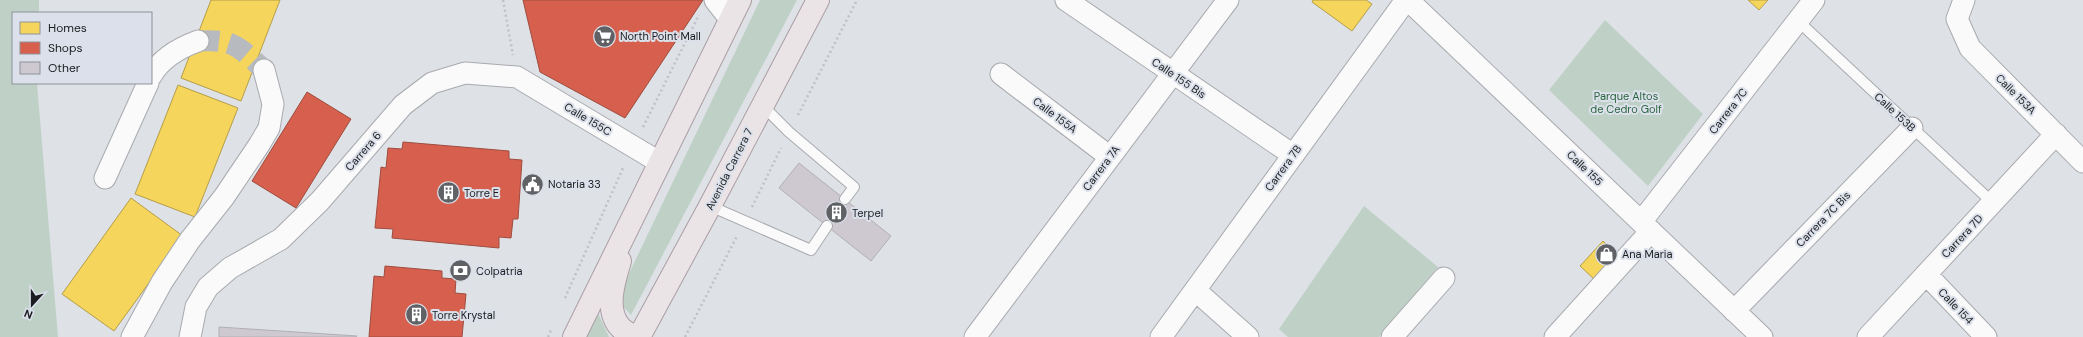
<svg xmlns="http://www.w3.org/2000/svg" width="2083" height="337" font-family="'DM Sans',sans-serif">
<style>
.green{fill:#bfd1c7}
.homes{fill:#f6d55c;stroke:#b49e4a}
.shops{fill:#d6604d;stroke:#9e4c3f}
.building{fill:#cec9d1;stroke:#b0b0b3}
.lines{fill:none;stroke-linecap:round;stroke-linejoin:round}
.minor-tunnel{stroke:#b7babe;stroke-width:21;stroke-dasharray:21 10;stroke-linecap:butt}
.service-casing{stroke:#a8aaae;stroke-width:12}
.minor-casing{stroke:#a8aaae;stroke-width:23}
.primary-casing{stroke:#a99ea3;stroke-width:24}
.path{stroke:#c0c1c4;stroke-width:2.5;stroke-dasharray:2 3;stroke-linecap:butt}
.service{stroke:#fafafb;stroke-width:10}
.minor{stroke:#fafafb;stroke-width:21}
.primary{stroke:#ebe4e7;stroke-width:22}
.labels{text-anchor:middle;stroke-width:4;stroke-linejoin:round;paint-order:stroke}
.poi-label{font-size:11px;fill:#1a1c1f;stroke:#dbe0ea;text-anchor:start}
.street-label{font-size:11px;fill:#1a1c1f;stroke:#dbe0ea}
.park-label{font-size:11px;fill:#2a653f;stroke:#dbe0ea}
</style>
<rect width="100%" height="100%" fill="#dee1e6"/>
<path class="green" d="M0,0H39V13H13V83H37L58,337H0Z
M760,0H797L631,315L621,304L623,286Z
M1605,20L1703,114L1648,186L1549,90Z
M1364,206L1438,267L1379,337H1288L1279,329Z
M597,311L609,337H586Z"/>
<path class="homes" d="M211,0H280L241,101L181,78Z
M1313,0H1366L1372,4L1352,31L1312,2Z
M1748,0H1768L1759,10Z
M178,85L238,108L195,217L135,194Z
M131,198L183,236L114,331L62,294Z
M1603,241L1618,256L1595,280L1580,266Z"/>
<path class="shops" d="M523,0H703L625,118L540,72Z
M307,92L351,119L296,208L252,181Z
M403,142L509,151V159L522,160L518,219H513L511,238L499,237V248L392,238L393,229L375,228L381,167L386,168L388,148L402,149Z
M385,266L442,271V278L456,279L455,293L466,294L462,337H369L374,276L384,277Z"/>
<path class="building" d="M799,163L891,236L871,261L779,188Z
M219,327L357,336L356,337H219Z"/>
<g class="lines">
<path class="minor-tunnel" d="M198,41C234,39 238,46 264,70"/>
<defs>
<path id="service" d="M1798,21L1993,203
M762,105L789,132L854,187L845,199
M710,206L811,250L827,226"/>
<path id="minor" d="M715,0L730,19
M1066,0L1293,155
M1408,0L1762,337
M1964,0L1957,19L1970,48L2083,162
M1001,74L1110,157
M151,76C161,58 179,48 198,41
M105,178L148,83
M1641,222L1814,0
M1926,274L1986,337
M1195,290L1248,337
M1734,311L1912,128
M132,337L162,282L190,240L224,197L259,145L269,128L273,104L264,70
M190,337L196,307L208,287L230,268L281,239L320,201L403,105L432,83L465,73L517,77L659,162
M975,337L1228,0
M1161,337L1406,0
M1392,337L1444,278
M1555,337L1651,231
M1868,337L2056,134"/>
<path id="primary" d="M620,261C614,281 604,311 621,328C625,332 630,334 634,337
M574,337L740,0
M639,337L710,206L818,0"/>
</defs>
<use href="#service" class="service-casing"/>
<use href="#minor" class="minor-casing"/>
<use href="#primary" class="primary-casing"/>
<path class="path" d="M503,0L513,55
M798,115L857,0
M643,127L699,15
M752,207L781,148
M565,298L623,168
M548,337L551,330
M685,337L737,236"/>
<use href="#service" class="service"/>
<use href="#minor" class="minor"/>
<use href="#primary" class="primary"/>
</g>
<defs>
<symbol id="supermarket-disc" viewBox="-11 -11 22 22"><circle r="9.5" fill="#5f6165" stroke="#dbe0ea"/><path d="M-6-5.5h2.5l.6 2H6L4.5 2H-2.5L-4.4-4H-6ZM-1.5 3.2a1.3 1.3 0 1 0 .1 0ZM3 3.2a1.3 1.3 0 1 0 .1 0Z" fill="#fff"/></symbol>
<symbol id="civic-disc" viewBox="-11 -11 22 22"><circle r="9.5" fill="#5f6165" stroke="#dbe0ea"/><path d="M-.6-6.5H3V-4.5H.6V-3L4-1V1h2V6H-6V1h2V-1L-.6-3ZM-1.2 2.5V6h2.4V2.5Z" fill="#fff"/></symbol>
<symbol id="building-disc" viewBox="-11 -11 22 22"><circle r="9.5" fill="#5f6165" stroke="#dbe0ea"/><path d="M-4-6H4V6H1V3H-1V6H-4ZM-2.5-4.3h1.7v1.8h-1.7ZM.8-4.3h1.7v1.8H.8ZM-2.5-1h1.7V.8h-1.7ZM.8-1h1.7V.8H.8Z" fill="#fff"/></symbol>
<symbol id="shop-disc" viewBox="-11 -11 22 22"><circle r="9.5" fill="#5f6165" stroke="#dbe0ea"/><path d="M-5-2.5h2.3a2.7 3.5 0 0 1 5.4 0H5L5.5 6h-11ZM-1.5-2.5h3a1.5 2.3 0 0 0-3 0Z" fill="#fff"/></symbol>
<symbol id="bank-disc" viewBox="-11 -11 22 22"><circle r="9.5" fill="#5f6165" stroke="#dbe0ea"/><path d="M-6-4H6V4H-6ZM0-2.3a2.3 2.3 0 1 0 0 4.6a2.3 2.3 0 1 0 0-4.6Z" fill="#fff"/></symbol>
</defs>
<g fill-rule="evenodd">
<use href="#supermarket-disc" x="592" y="24" width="25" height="25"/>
<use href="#civic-disc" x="520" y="172" width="25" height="25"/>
<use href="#building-disc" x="436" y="180" width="25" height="25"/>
<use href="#building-disc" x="824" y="200" width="25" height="25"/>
<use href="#shop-disc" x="1594" y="242" width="25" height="25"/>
<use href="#bank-disc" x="448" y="258" width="25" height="25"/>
<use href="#building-disc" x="404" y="302" width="25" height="25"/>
</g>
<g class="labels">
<g class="poi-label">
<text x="620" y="40">North Point Mall</text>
<text x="548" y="188">Notaria 33</text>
<text x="464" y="197">Torre E</text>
<text x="852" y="217">Terpel</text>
<text x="1622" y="258">Ana Maria</text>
<text x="476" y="275">Colpatria</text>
<text x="432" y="319">Torre Krystal</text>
</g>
<g class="street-label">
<text transform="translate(1179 78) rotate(34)" y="4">Calle 155 Bis</text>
<text transform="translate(2016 94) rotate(45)" y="4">Calle 153A</text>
<text transform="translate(1728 111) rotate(-52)" y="4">Carrera 7C</text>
<text transform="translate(1895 112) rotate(43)" y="4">Calle 153B</text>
<text transform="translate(1055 115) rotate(37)" y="4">Calle 155A</text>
<text transform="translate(588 119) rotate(31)" y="4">Calle 155C</text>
<text transform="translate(363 151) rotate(-49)" y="4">Carrera 6</text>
<text transform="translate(1101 168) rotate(-53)" y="4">Carrera 7A</text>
<text transform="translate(1283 168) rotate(-54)" y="4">Carrera 7B</text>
<text transform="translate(1585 168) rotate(44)" y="4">Calle 155</text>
<text transform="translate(729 169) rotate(-63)" y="4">Avenida Carrera 7</text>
<text transform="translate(1823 219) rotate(-46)" y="4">Carrera 7C Bis</text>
<text transform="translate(1962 236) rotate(-47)" y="4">Carrera 7D</text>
<text transform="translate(1956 306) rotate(46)" y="4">Calle 154</text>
</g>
<g class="park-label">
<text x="1626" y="100">Parque Altos<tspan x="1626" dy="13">de Cedro Golf</tspan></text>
</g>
</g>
<rect x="12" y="12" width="140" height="72" fill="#dbe0ea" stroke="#8e9299"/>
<rect x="20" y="22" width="20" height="12" fill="#f6d55c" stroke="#8e9299"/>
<text x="48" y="32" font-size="12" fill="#1a1c1f">Homes</text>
<rect x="20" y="42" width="20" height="12" fill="#d6604d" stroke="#8e9299"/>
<text x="48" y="52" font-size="12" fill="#1a1c1f">Shops</text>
<rect x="20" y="62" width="20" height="12" fill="#cec9d1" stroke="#8e9299"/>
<text x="48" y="72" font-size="12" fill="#1a1c1f">Other</text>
<g transform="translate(32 305) rotate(201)" stroke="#dbe0ea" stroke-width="3" paint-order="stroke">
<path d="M0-3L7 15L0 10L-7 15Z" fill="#1a1c1f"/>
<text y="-6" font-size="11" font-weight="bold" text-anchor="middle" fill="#1a1c1f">N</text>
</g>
</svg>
